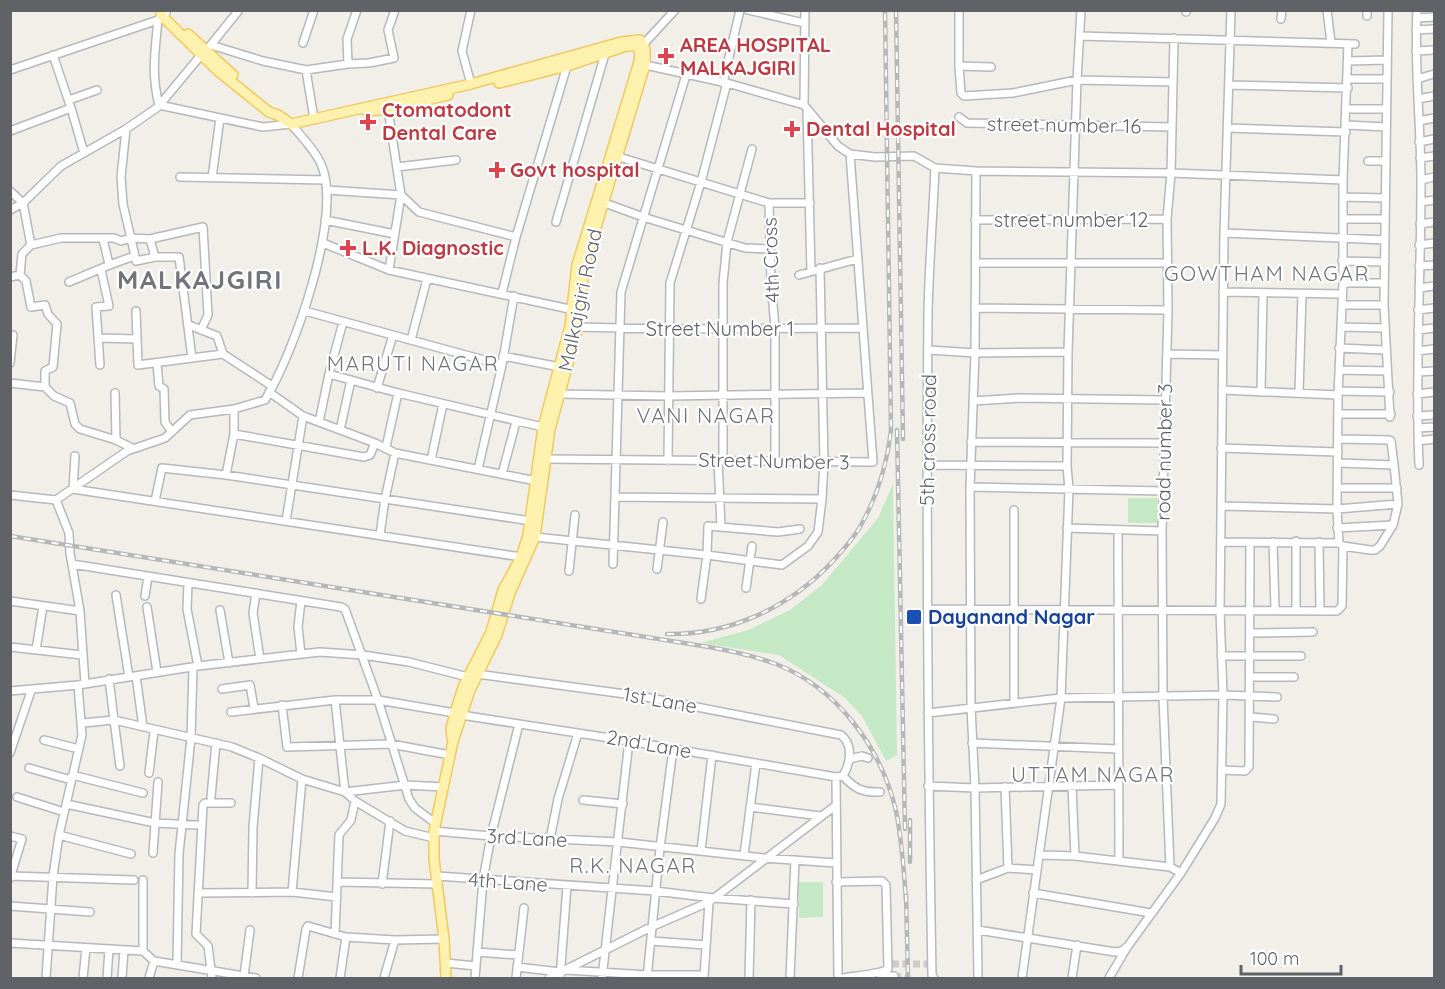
<svg xmlns="http://www.w3.org/2000/svg" width="1445" height="989" font-family="Quicksand,sans-serif">
<style>
.green{fill:#c5e8c5}
.lines{fill:none;stroke-linecap:round;stroke-linejoin:round}
.minor-tunnel{stroke:#ccccc8;stroke-width:7;stroke-dasharray:7 3.5;stroke-linecap:butt}
.minor-casing{stroke:#b5b8bc;stroke-width:10}
.major-casing{stroke:#f2c960;stroke-width:12}
.minor{stroke:#fff;stroke-width:7}
.major{stroke:#fff2af;stroke-width:9}
.rail-casing{stroke:#b6b7b8;stroke-width:4.5}
.rail{stroke:#fff;stroke-width:2;stroke-dasharray:7;stroke-linecap:butt}
.health-dot{fill:#e0444e;stroke:#fff;stroke-width:2}
.transit-dot{fill:#1a4fb4;stroke:#fff;stroke-width:2}
.labels{text-anchor:middle;stroke-width:4.5;stroke-linejoin:round;paint-order:stroke}
.health-label{font-size:20px;font-weight:bold;fill:#be3a42;stroke:#fff;text-anchor:start}
.street-label{font-size:20px;fill:#5f6368;stroke:#fff}
.transit-label{font-size:20px;font-weight:bold;fill:#164399;stroke:#fff;text-anchor:start}
.neighbourhood-label{font-size:21px;letter-spacing:1.5px;fill:#70757a;stroke:#fff}
.district-label{font-size:26px;font-weight:bold;letter-spacing:1.5px;fill:#70757a;stroke:#fff}
</style>
<rect width="100%" height="100%" fill="#f1efe8"/>
<path class="green" d="M893,484L897,755L886,761L862,716L845,698L779,655L701,643L748,630L790,610L822,585L878,518Z
M1128,498H1157V523H1128Z
M799,882H823V917L799,918Z"/>
<g class="lines">
<path class="minor-tunnel" d="M892,964H930
M894,976L908,978"/>
<defs>
<path id="minor" d="M471,10L462,51L471,84
M748,10L804,23
M959,10V66L961,93L964,96L1013,93L1077,80L1173,82
M1327,10L1331,43
M1367,10V16
M1388,10L1384,305L1390,417
M1417,10C1414,68 1421,126 1421,183C1421,277 1415,371 1419,465
M1186,12V10
M1417,18L1434,17
M1281,19L1282,10
M1416,30L1434,29
M1080,36L1355,44
M303,43L314,10
M211,45L263,61L306,70L348,64L369,63L394,58L388,30L395,10
M210,46L239,10
M640,48L675,10
M1416,51L1434,50
M53,55L71,108L84,153
M1348,61L1387,60
M348,64L347,39L357,10
M641,64L727,83L804,105L838,146L850,154L875,157L914,156L935,168L976,171L1171,173L1343,180
M959,66L991,67
M10,70L158,20L166,13
M306,70L314,119
M1348,79H1387
M1417,79L1434,74
M723,83L740,10
M1229,85L1348,88
M1418,99L1434,96
M69,100L97,90
M804,105L805,10
M388,109L401,195L389,270
M1347,109H1386
M807,111L811,271
M959,117L967,123L1171,127
M1419,121L1434,118
M1347,125L1386,127
M1227,128L1346,132
M126,129L121,177L123,204L135,256
M10,131L71,108
M1419,142L1434,139
M616,156L769,203H810
M1420,158L1434,156
M1368,161H1386
M397,167L456,160
M976,171L975,353L970,487L971,707L975,788L978,978
M180,177L325,180
M212,178L220,118
M1421,180L1434,177
M327,190L401,195L419,212L516,237
M10,191L23,203L31,245L22,254L20,275L26,281L31,307L45,305L48,314L57,324L53,367L45,371V387L54,396L70,403L75,424L80,429L116,440L132,448
M1343,197L1385,198
M602,202L643,217L745,248L770,249
M1421,202L1434,200
M769,203L771,281L775,328V460
M10,210L23,203L61,166L126,129L158,107L201,55
M1343,219H1385
M325,220L395,234
M975,220L1167,219
M556,222L605,54
M1420,224L1434,222
M1224,233L1385,240
M103,239L109,264
M150,239L155,257
M323,243L389,270L574,310
M31,245L61,238H114L121,241L131,238L150,239L203,227L208,315L201,330
M1419,245L1434,243
M1342,261L1385,262
M976,263H1167
M1419,266L1434,265
M799,275L857,259
M10,277L20,275
M69,282C91,273 112,263 135,256L136,261L155,257H179L192,358
M1343,283H1384
M1419,288L1434,286
M1223,292L1342,294
M502,293L516,237L567,66
M1342,305H1384
M975,308L1168,310
M1418,310L1434,308
M136,311L138,365L223,354
M305,311L502,365
M189,325L217,336L223,354L272,386
M574,327L671,329L862,328
M1341,327L1384,328
M1418,330L1434,328
M10,335H13L10,363
M99,338L137,339
M411,340L427,279
M1339,348L1385,350
M929,350L975,353L1068,352
M1418,351L1434,349
M1167,354L1222,355
M503,356L560,367
M157,364L159,386L164,389L165,422L172,432
M100,365L96,307L109,306L101,270
M1339,370L1386,371
M1419,372L1434,371
M329,374L398,393L543,427
M10,383L45,387
M377,388L393,335
M1222,390L1338,395
M1338,391L1390,392
M269,392L303,416L375,443L395,453L536,481
M1261,392L1263,294
M115,393L116,440
M1299,393L1302,294
M559,394L668,396L867,393
M1417,394L1434,392
M973,401L1020,398L1164,400
M1338,414H1391
M1417,416L1434,415
M319,422L329,374L343,322
M1418,428L1434,427
M340,430L351,380
M234,434L364,457L370,455L375,443
M1339,439L1389,440L1391,441L1394,465
M1418,441L1434,439
M971,442L1164,443
M386,447L398,393
M1221,448L1338,452
M75,456L73,489L521,557
M546,459L873,462L850,154
M723,459V283L727,242L752,149
M431,460L443,404
M718,460L721,527
M668,461L670,283L701,182L727,83
M927,465L1067,466
M478,469L502,365L514,296
M502,474L516,422
M226,475L234,434V409
M970,487L1163,491
M1338,488H1397
M10,495L56,500L127,451L165,438L190,415L234,409L265,400C293,355 344,215 321,164C315,150 301,136 291,124L263,127L159,105C151,74 155,51 158,20
M616,497L822,499
M56,500L69,533L70,553L80,611L85,684
M155,501L162,468L226,475L531,521
M1222,506L1337,509L1398,504
M1014,510V703
M286,521L303,416
M1067,528L1162,531
M1337,528L1393,525
M1118,530L1119,861
M380,535L385,499L395,453
M535,537L707,555L782,565L808,546L818,532L822,499L824,463L820,268
M1296,541V610
M1221,542L1339,543L1343,546L1370,550H1375L1380,546L1393,525L1398,504L1394,465L1339,463
M1273,542L1275,609
M1319,542L1320,610
M1339,543L1337,509L1338,395L1343,283V180L1348,44
M72,564L341,607L345,609L378,700L409,799L415,808L435,823
M613,564L621,292L686,75
M657,569L663,522
M569,571L575,515
M188,583L187,609L198,666
M746,588L752,546
M256,593L253,613L260,659
M116,595L129,677
M145,596L148,576
M701,599L707,555L708,526L778,532L800,529
M10,601L80,611
M301,601L298,627L301,654
M147,607L157,672
M928,609L1337,611L1342,606L1343,546
M220,610L229,663
M1251,633L1313,632
M10,647L82,655
M36,650L43,606
M1221,656H1301
M136,676L143,727
M1251,677H1294
M109,679L114,720L232,747L259,758L302,779L345,792L355,801L405,831L434,838
M222,689L250,685L254,708
M10,691L78,685L198,666L320,652L363,655L409,662L468,677
M335,700L345,792L406,785L444,787
M282,705L287,747L391,744L450,755
M231,712L335,700H378L455,713
M928,713L1061,698L1223,695L1277,697
M461,715L629,741L836,777L843,776C850,764 854,745 841,735L640,696L477,674
M1251,717L1274,719
M83,723L114,720L120,766
M44,740L79,749
M972,743L1118,749
M10,753L31,691
M849,759L862,756L868,758
M29,768L71,780
M1222,770L1245,771L1249,767L1250,543
M149,773L154,731
M72,775L143,793
M843,776C854,788 862,793 880,792
M836,777L838,978
M928,786L975,788L1119,785
M1072,786L1075,856
M1005,787L1008,868
M17,797L64,812
M211,797L216,743
M583,800L623,804
M66,804L155,823L196,825
M750,807L820,816
M434,831L491,836L619,842L764,858L836,863
M59,835L131,854
M10,836L22,839L10,878
M550,839L558,799L578,733
M701,851L712,755
M153,853L158,782
M744,855L756,763
M1040,855L1075,856L1170,867L1181,873
M1170,867L1163,697L1162,531L1168,310L1167,219L1171,173L1174,38
M11,876L134,880
M437,876L655,891L713,898L794,904
M143,880V951
M976,880L1008,868L1037,870
M338,882L438,884
M836,882L882,881L886,885L888,969C882,974 853,976 843,978
M382,884L390,821
M292,892L302,779
M199,893L292,892L337,897
M252,893L253,827L259,758
M1033,893L1151,913
M10,906L90,912
M978,930L1115,952L1122,951L1128,946L1181,873L1215,818L1221,804L1223,695L1220,610L1224,233L1231,10
M335,934L339,835L351,820L355,801
M651,941L706,945
M10,943L143,951L154,961L256,978
M477,952L518,955
M446,963L476,966
M177,964L179,854L191,738L193,667
M517,967L560,972
M566,970L648,975H704
M244,976L250,930
M881,976H894
M704,977L709,902
M46,978L53,876L59,835L82,735L78,685
M83,978L86,948
M107,978L109,949
M122,978L124,950
M149,978L154,961
M212,978L208,946L196,934L203,805L205,803H231
M298,978L306,929L308,926L346,937L395,940L444,939
M340,978L346,937
M384,978L395,940
M475,978L483,880L491,836L519,724
M516,978L524,908
M549,978L651,927L709,902L835,806
M560,978L567,886
M602,978L629,741
M647,978L660,848L673,749
M749,978L751,900
M790,978L795,860
M934,978L932,975C928,754 926,534 928,313C929,265 933,216 935,168
M1022,978L1061,698L1069,489L1067,466L1068,352L1077,80L1081,10
M1072,978L1077,945
M1109,978L1126,949"/>
<path id="major" d="M160,10L162,16L218,71L269,112L278,115L291,124L471,84L621,42L640,40L645,49V65L584,267L578,327L550,429L535,537L510,593L497,635L470,690L453,741L434,831V859L444,939L446,978
M188,34L233,75
M367,111L388,109L448,95
M452,737L451,729L455,713L463,687L491,632L503,590L521,557L528,535L543,427L570,326L577,265L639,62L640,51L636,46H626L567,66L499,83"/>
</defs>
<use href="#minor" class="minor-casing"/>
<use href="#major" class="major-casing"/>
<use href="#minor" class="minor"/>
<use href="#major" class="major"/>
<defs>
<path id="rail" d="M896,10L903,439
M897,430L905,829
M10,536L709,647C732,651 754,656 776,664C837,688 881,747 896,811C902,840 904,871 906,901
M667,634C731,635 790,607 833,561C843,550 854,538 861,525C878,495 887,464 891,430L885,10
M910,820V862
M906,895L908,978"/>
</defs>
<use href="#rail" class="rail-casing"/>
<use href="#rail" class="rail"/>
</g>
<g class="health-dot">
<path d="M663 47h6v6h6v6h-6v6h-6v-6h-6v-6h6z"/>
<path d="M365 113h6v6h6v6h-6v6h-6v-6h-6v-6h6z"/>
<path d="M789 120h6v6h6v6h-6v6h-6v-6h-6v-6h6z"/>
<path d="M494 161h6v6h6v6h-6v6h-6v-6h-6v-6h6z"/>
<path d="M345 239h6v6h6v6h-6v6h-6v-6h-6v-6h6z"/>
</g>
<rect class="transit-dot" x="906" y="609" width="16" height="16" rx="3"/>
<g class="labels">
<g class="health-label">
<text x="680" y="52">AREA HOSPITAL<tspan x="680" dy="23">MALKAJGIRI</tspan></text>
<text x="382" y="117">Ctomatodont<tspan x="382" dy="23">Dental Care</tspan></text>
<text x="806" y="136">Dental Hospital</text>
<text x="510" y="177">Govt hospital</text>
<text x="362" y="255">L.K. Diagnostic</text>
</g>
<g class="street-label">
<text transform="translate(1064 125) rotate(1)" y="7">street number 16</text>
<text x="1071" y="227">street number 12</text>
<text transform="translate(771 260) rotate(-92)" y="7">4th Cross</text>
<text transform="translate(580 300) rotate(-78)" y="7">Malkajgiri Road</text>
<text x="720" y="336">Street Number 1</text>
<text transform="translate(928 440) rotate(-89)" y="7">5th cross road</text>
<text transform="translate(1164 452) rotate(-89)" y="7">road number 3</text>
<text transform="translate(774 461) rotate(1)" y="7">Street Number 3</text>
<text transform="translate(660 700) rotate(10)" y="7">1st Lane</text>
<text transform="translate(649 744) rotate(10)" y="7">2nd Lane</text>
<text transform="translate(527 838) rotate(3)" y="7">3rd Lane</text>
<text transform="translate(508 882) rotate(4)" y="7">4th Lane</text>
</g>
<g class="transit-label">
<text x="928" y="624">Dayanand Nagar</text>
</g>
<g class="neighbourhood-label">
<text x="1267" y="281">GOWTHAM NAGAR</text>
<text x="413" y="371">MARUTI NAGAR</text>
<text x="706" y="423">VANI NAGAR</text>
<text x="1093" y="782">UTTAM NAGAR</text>
<text x="633" y="873">R.K. NAGAR</text>
</g>
<g class="district-label">
<text x="200" y="289">MALKAJGIRI</text>
</g>
</g>
<rect width="1445" height="989" fill="none" stroke="#5f6368" stroke-width="24"/>
<path d="M1241 965v9h100v-9" fill="none" stroke="#5f6368" stroke-width="3"/>
<text x="1250" y="965" font-size="18" fill="#5f6368" stroke="#ffffff" stroke-width="4.5" paint-order="stroke">100 m</text>
</svg>
